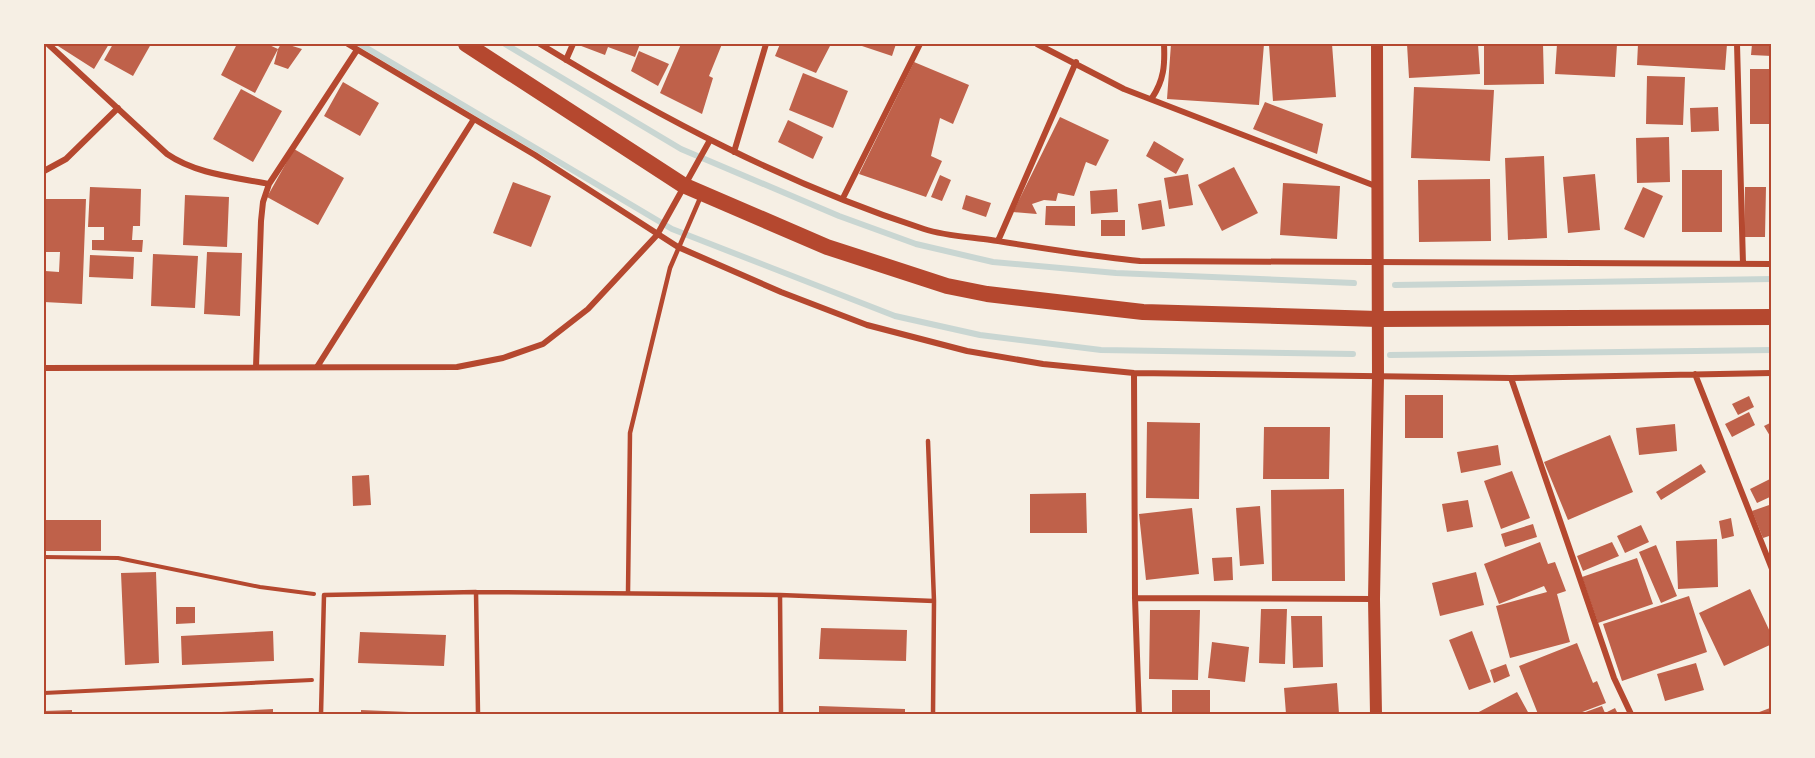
<svg xmlns="http://www.w3.org/2000/svg" width="1815" height="758" font-family="'Nunito Sans',sans-serif">
<style>
.lines{fill:none;stroke-linecap:round;stroke-linejoin:round}
.stream{stroke:#c9d6d2;stroke-width:6}
.building{fill:#bf614a}
.path{stroke:#b5482f;stroke-width:4}
.service{stroke:#b5482f;stroke-width:4.5}
.minor{stroke:#b5482f;stroke-width:6}
.secondary{stroke:#b5482f;stroke-width:12}
.trunk{stroke:#b5482f;stroke-width:16}
.neatline{fill:none;stroke:#b5482f;stroke-width:2}
</style>
<rect width="100%" height="100%" fill="#f6efe4"/>
<g class="lines">
<path class="stream" d="M360,44L672,229L895,316L980,335L1101,350L1353,354
M505,44L681,149L839,216L916,244L993,262L1116,273L1354,283
M1395,285L1772,279
M1390,355L1772,350"/>
</g>
<path class="building" d="M60,44H109L94,69L58,46Z
M113,44H151L133,76L104,60Z
M237,44H267L278,49L281,44H286L302,49L288,69L274,64L278,49L255,93L221,75Z
M576,44H640L635,57L608,47L605,55Z
M681,44H722L709,76L713,78L702,114L660,93Z
M780,44H831L816,73L775,56Z
M856,44H896L892,56Z
M1171,44H1264L1259,105L1167,99Z
M1294,44H1332L1336,97L1273,101L1269,45Z
M1407,44H1478L1480,74L1409,78Z
M1484,44H1543L1544,84L1484,85Z
M1557,44H1617L1615,77L1555,74Z
M1638,44H1727L1725,70L1637,65Z
M1752,44H1772V56L1751,55Z
M639,51L669,64L658,86L631,71Z
M914,62L969,85L953,124L940,118L931,156L942,161L926,197L859,174Z
M1750,69H1772V124H1750Z
M803,73L848,91L833,128L789,110Z
M1647,76L1685,77L1683,125L1646,124Z
M343,82L379,103L360,136L324,116Z
M1414,87L1494,90L1490,161L1411,158Z
M241,89L282,111L253,162L213,139Z
M1265,102L1323,124L1317,154L1253,129Z
M1718,107L1719,131L1691,132L1690,108Z
M1060,117L1109,140L1096,166L1086,162L1074,196L1058,193L1056,201L1044,200L1032,204L1037,214L1013,212Z
M788,120L823,137L813,159L778,142Z
M1669,137L1670,182L1637,183L1636,138Z
M1154,141L1184,159L1176,174L1146,156Z
M294,149L344,178L318,225L267,197Z
M1544,156L1547,238L1508,240L1505,158Z
M1234,167L1258,213L1222,231L1198,185Z
M1682,170H1722V232H1682Z
M1188,174L1193,205L1169,209L1164,178Z
M1595,174L1600,230L1568,233L1563,177Z
M940,175L951,180L942,201L931,197Z
M1490,179L1491,241L1419,242L1418,180Z
M513,182L551,196L531,247L493,233Z
M1283,183L1340,186L1337,239L1280,235Z
M90,187L141,189L140,226H133L132,240H143L142,252L92,250V240H104V227H88Z
M1643,187L1663,196L1644,238L1624,229Z
M1745,187H1766L1765,237H1744Z
M1117,189L1118,212L1091,214L1090,191Z
M185,195L229,197L227,247L183,245Z
M966,195L991,203L986,217L962,209Z
M46,199H86L82,304L44,302L45,271L59,272L60,252H46Z
M1161,200L1165,226L1142,230L1138,204Z
M1046,206H1075V226L1045,225Z
M1101,220H1125V236H1101Z
M207,252L242,253L240,316L204,314Z
M153,254L198,256L195,308L151,306Z
M90,255L134,257L133,279L89,277Z
M1405,395H1443V438H1405Z
M1749,396L1754,407L1738,415L1732,404Z
M1749,412L1755,425L1732,437L1725,424Z
M1147,422L1200,423L1199,499L1146,498Z
M1772,422V436H1770L1764,426Z
M1675,424L1677,451L1639,455L1636,428Z
M1264,427H1330L1329,479H1263Z
M1610,435L1633,492L1568,520L1544,462Z
M1498,445L1501,465L1461,473L1457,452Z
M1701,464L1706,472L1661,500L1656,492Z
M1512,471L1530,518L1501,529L1484,481Z
M369,475L371,505L353,506L352,476Z
M1772,478V496L1757,503L1750,489Z
M1344,489L1345,581H1272L1271,490Z
M1086,493L1087,533H1030V494Z
M1468,500L1473,527L1447,532L1442,504Z
M1772,504V535L1763,538L1752,511Z
M1260,506L1264,564L1240,566L1236,508Z
M1192,508L1199,574L1146,580L1139,514Z
M1731,518L1734,536L1722,539L1719,521Z
M44,520H101V551H44Z
M1533,524L1537,537L1505,547L1501,534Z
M1641,525L1649,542L1625,553L1617,536Z
M1717,539L1718,587L1678,589L1676,541Z
M1540,542L1548,564L1555,562L1566,591L1557,594L1570,642L1510,658L1496,606L1547,592L1544,586L1499,604L1484,564Z
M1612,542L1619,556L1583,571L1577,556Z
M1656,545L1677,596L1661,603L1639,552Z
M1232,557L1233,580L1214,581L1212,558Z
M1637,558L1653,604L1598,623L1582,577Z
M156,572L159,663L125,665L121,573Z
M1476,572L1484,605L1440,616L1432,583Z
M1750,589L1772,636V644L1724,666L1699,613Z
M1689,596L1707,652L1622,681L1603,624Z
M176,607H195V623L176,624Z
M1261,609H1287L1285,664L1259,663Z
M1150,610H1200L1198,680L1149,679Z
M1291,616H1322L1323,667L1293,668Z
M821,628L907,630L906,661L819,659Z
M273,631L274,661L182,665L181,636Z
M1472,631L1491,682L1469,690L1449,640Z
M360,632L446,635L444,666L358,663Z
M1212,642L1249,647L1245,682L1208,678Z
M1577,643L1593,683L1597,681L1606,703L1577,714H1538L1519,666Z
M1696,663L1704,690L1665,701L1657,674Z
M1506,664L1510,676L1494,683L1490,670Z
M1337,683L1339,714H1286L1284,688Z
M1172,690H1210V714H1172Z
M1517,692L1529,714H1475Z
M819,706L905,709V714H819Z
M1602,706L1605,713L1615,708L1618,714H1580Z
M1770,708L1772,714H1754Z
M273,709V714H204V713Z
M72,710V714H44V711Z
M361,710L433,713V714H361Z"/>
<g class="lines">
<path class="path" d="M44,557L118,558L260,587L314,594
M44,693L312,680"/>
<path class="service" d="M928,441L934,601L933,714
M476,592L478,714
M628,593L630,433L670,268L701,196
M780,595L781,714
M321,714L324,595L476,592L780,595L934,601"/>
<path class="minor" d="M48,44L167,154C196,174 234,177 269,184L357,50
M348,44L535,155L678,247L781,292L867,325L967,351L1043,364L1134,373L1511,378L1772,373
M540,44C661,118 788,185 924,229C945,236 970,237 991,240C1041,248 1090,256 1140,261L1772,264
M1037,44L1124,89L1378,187
M1737,44L1743,264
M566,60L573,44
M1152,98C1164,80 1165,65 1164,44
M734,152L766,44
M44,171L66,159L118,108
M843,198L920,44
M998,241L1076,62
M256,367L261,221L263,202L269,184
M317,367L474,119
M44,368L457,367L503,358L543,344L588,309L657,235L710,140
M1134,373L1135,598L1139,714
M1695,374L1772,569
M1511,378L1614,678L1631,714
M1135,598L1373,599"/>
<path class="secondary" d="M1376,714L1374,599L1378,377L1377,44"/>
<path class="trunk" d="M466,44L683,185L827,247L947,286L987,294L1143,312L1378,319L1772,317"/>
</g>
<rect width="1815" height="758" fill="none" stroke="#f6efe4" stroke-width="90"/>
<rect x="45" y="45" width="1725" height="668" class="neatline"/>
</svg>
